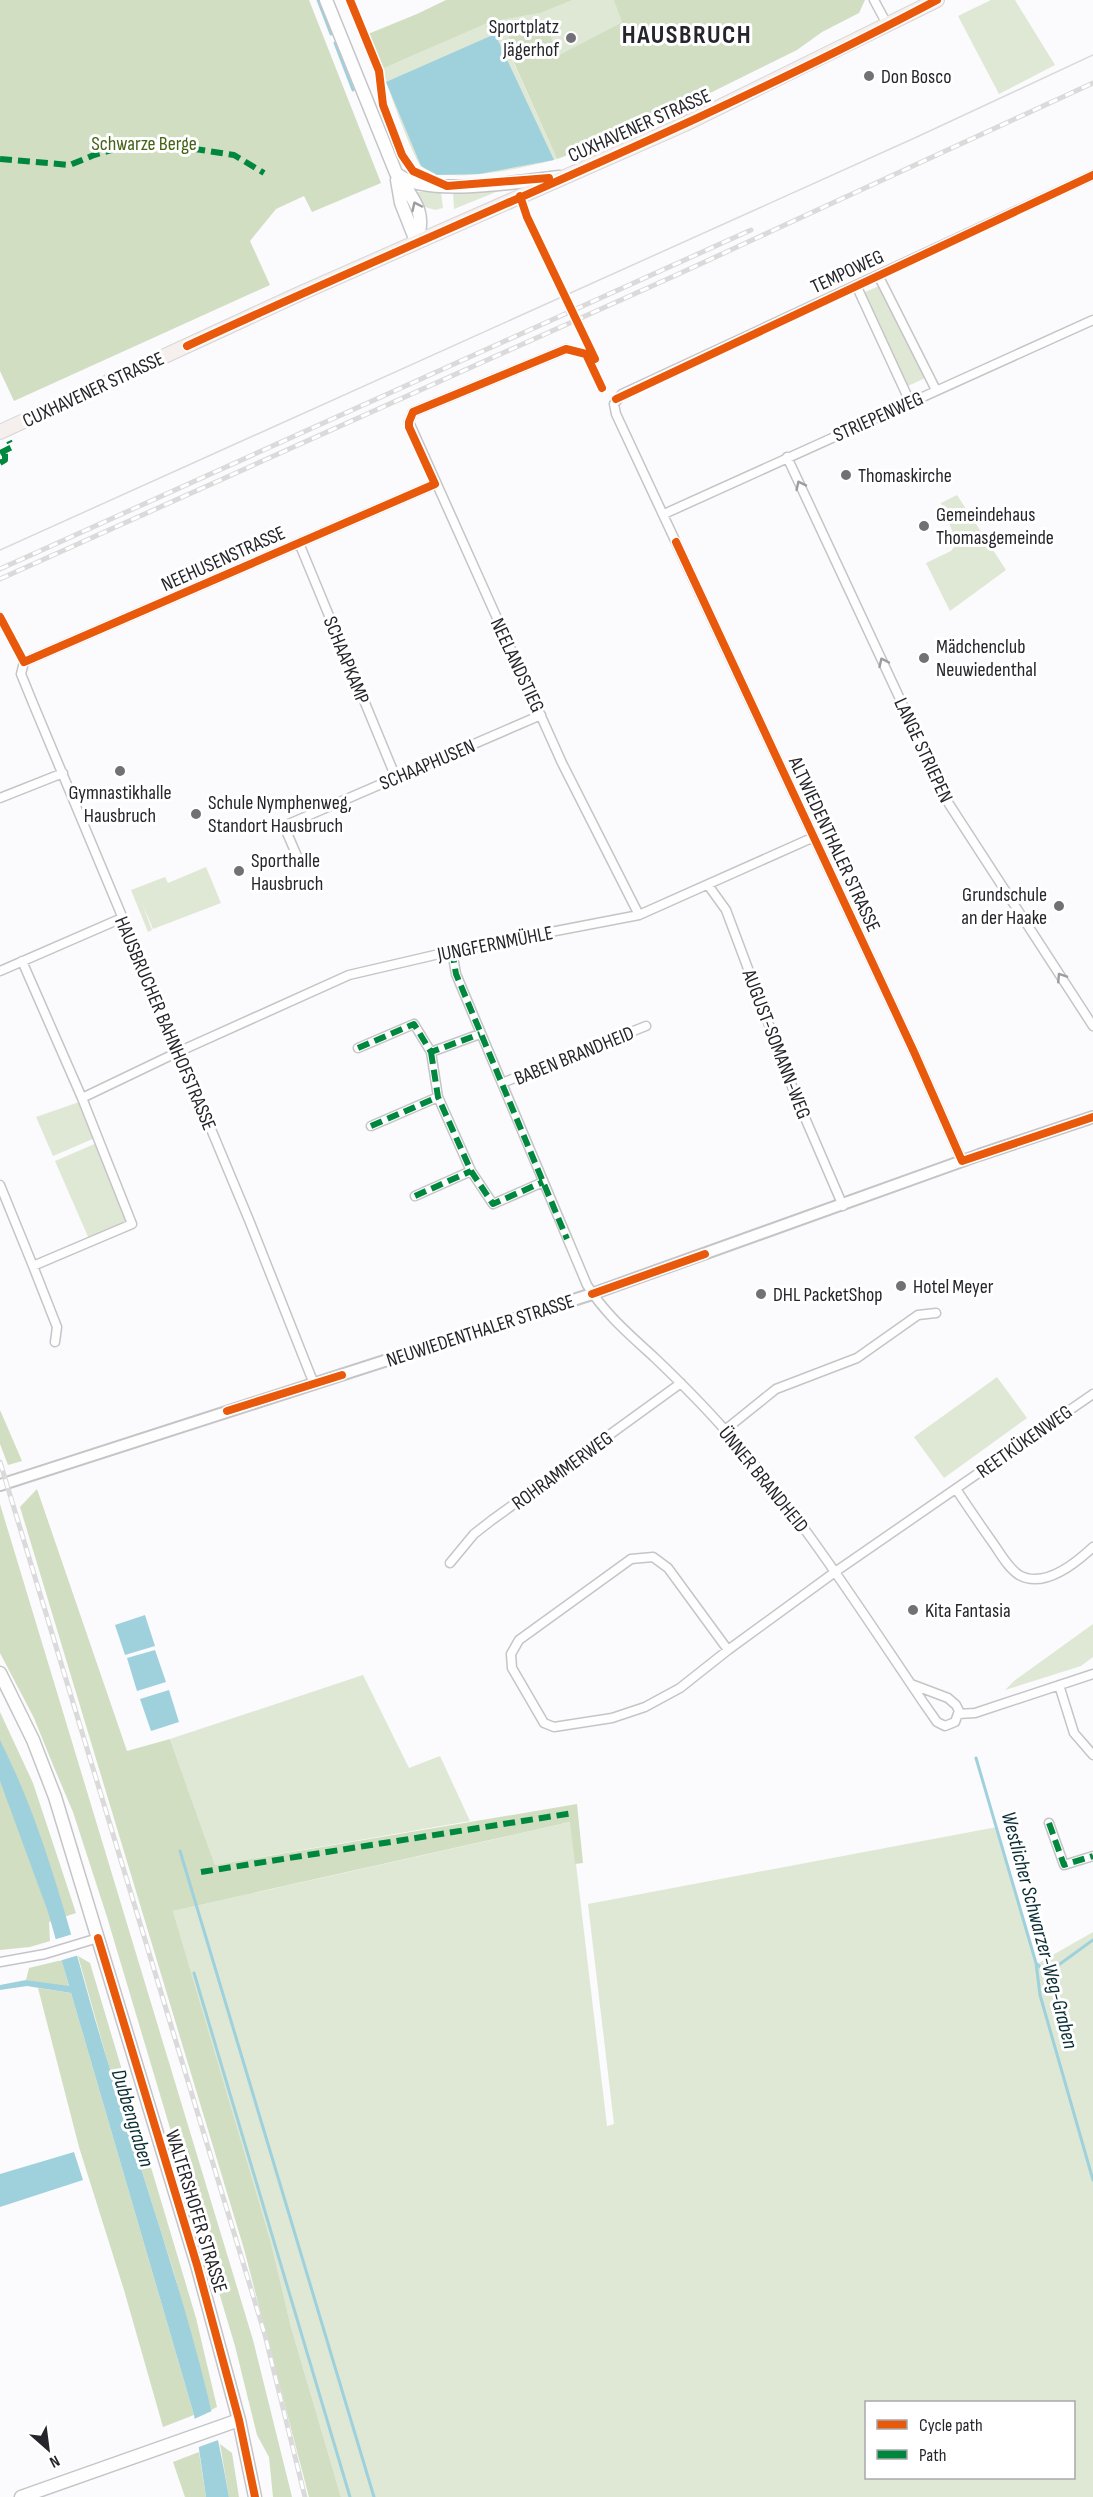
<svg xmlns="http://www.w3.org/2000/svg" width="1093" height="2497" font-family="'Sofia Sans Condensed',sans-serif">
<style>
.green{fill:#dfe8d5;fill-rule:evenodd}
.forest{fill:#d1dec2}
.water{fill:#9fd1dd}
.pier{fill:#fbfafc}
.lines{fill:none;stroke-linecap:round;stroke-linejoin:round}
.stream{stroke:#9fd1dd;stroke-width:3}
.minor-casing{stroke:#c5c4c7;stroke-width:11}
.tertiary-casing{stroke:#c5c4c7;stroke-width:14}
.secondary-casing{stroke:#c5c4c7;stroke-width:15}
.primary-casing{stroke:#d6d6d8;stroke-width:16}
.minor{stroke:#fefeff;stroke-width:8}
.tertiary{stroke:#fefeff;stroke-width:10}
.secondary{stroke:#fefeff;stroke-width:12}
.primary{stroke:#f5f0ee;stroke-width:14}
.tram{stroke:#dadada;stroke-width:1.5}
.rail-casing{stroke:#dadada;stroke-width:5}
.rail{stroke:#fff;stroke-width:3;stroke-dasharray:9;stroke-linecap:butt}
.quiet{stroke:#00873e;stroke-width:6;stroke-dasharray:12 6;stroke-linecap:butt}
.cycleway-casing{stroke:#fff;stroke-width:11}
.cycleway{stroke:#e8590c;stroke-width:8}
.oneway{stroke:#9d9ca0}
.poi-dot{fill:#717074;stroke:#fff;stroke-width:2}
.labels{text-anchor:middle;stroke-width:6;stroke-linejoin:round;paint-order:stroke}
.poi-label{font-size:20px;fill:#26252b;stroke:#fff;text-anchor:start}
.street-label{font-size:20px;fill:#26252b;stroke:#fff}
.park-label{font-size:20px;fill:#456217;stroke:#fff}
.water-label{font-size:21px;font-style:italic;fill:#0b2f37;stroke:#fff}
.district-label{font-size:26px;font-weight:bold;letter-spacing:1.5px;fill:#26252b;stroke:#fff}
</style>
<rect width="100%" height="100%" fill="#fbfafc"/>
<path class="green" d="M534,0H664L559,55L507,48L557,159C528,167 446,186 422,167C413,159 387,85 382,69L490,22L539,13Z
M991,0H1015L1055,65L999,94L958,16Z
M502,190H501L454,209L453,192Z
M416,192H441L443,208L435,210L422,206Z
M881,285L925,378L906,387L863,293Z
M957,495L1006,570L950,611L926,563L951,551L957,543L941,503Z
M206,867L221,903L153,929L142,903L152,930L148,932L131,890L165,877L168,883Z
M82,1101L95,1138L53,1156L36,1117Z
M97,1143L128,1223L89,1239L55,1161Z
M997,1377L1027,1418L944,1478L914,1437Z
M1093,1624V1657L1081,1666L1005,1690L1014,1681Z
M363,1675L409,1768L440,1756L470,1821L215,1865L170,1739Z
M571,1822L607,2126L614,2124L588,1904L997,1827L1037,1964L1093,1932V2497H341L291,2327L269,2240L173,1911ZM866,2402H1074V2478H866Z"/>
<path class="forest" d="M0,0H309L381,183L312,212L304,196L276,209L250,241L270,285L14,401L0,371Z
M446,0H572L540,13L490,22L382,69L368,34L417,14Z
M614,0H865L859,13L822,32L797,50L704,96L598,144L557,159L507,47L510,33L543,20L559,55L622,22Z
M0,1410L22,1461L8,1465L0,1444Z
M37,1489L127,1751L170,1739L215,1865L577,1804L583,1863L575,1864L570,1822L173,1911L270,2240L291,2327L341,2497H309L244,2249L20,1507Z
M0,1504L253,2340L292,2497H273L269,2457L257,2435L235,2346L107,1917L73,1812L53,1765L34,1718L0,1653Z
M0,1712L33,1783L76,1913L49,1922L50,1941L30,1947L0,1950Z
M78,1956L90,1963L196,2318L217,2407L211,2410L174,2273L108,2063Z
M62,1960L69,1987L26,1980L29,1968Z
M38,1988L71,1993L194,2415L163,2427L124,2290L79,2147Z
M220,2444L232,2453L239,2497H229Z
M199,2452L206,2497H185L173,2462Z"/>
<path class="water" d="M495,34L554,160L479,174L437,175L421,166L386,82Z
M145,1615L155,1646L125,1655L115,1625Z
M155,1650L166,1682L137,1691L127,1658Z
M169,1690L179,1722L151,1731L140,1699Z
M0,1740C52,1843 75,1956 109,2066C152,2208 204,2350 229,2497H206L194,2415L71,1993L27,1986L0,1990V1985L26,1980L69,1986L48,1912L0,1781Z
M74,2152L83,2180L0,2207V2174Z"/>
<path class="pier" d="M73,1934L79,1955L59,1961L53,1940Z
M214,2410L221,2439L196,2448L192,2420Z"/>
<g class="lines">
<path class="stream" d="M318,0L331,34
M335,43L353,90
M976,1758L1036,1963L1040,1995L1093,2180
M180,1851L374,2497
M1037,1964L1040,1967L1053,1969L1093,1940
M194,1973L350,2497"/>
<defs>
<path id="minor" d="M874,0L888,26
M878,275L936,390
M856,285L910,402
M566,349L413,412L409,422L562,763L639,915
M787,457L949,804L1093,1026
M664,514L1093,320
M299,543L396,778
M0,798L63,773
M300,863L284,826L541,715
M708,885L726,910L796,1097L843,1206
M452,951L456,974L587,1285C605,1314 630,1335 655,1358C679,1381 703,1405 725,1430C800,1514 860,1609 923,1702L937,1722L945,1726L955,1722L959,1711L956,1705L948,1698L911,1684
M0,971L122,918
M358,1048L414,1024L431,1052L480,1034
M431,1052L438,1097L471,1171L493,1204L543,1182
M502,1083L646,1026
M82,1098L178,1052L349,975L452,951L639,915L814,837
M371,1126L438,1097
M962,1161L914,1052L616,414L614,404L622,394L1093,175
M0,1185L33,1266L132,1224L82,1098L22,961
M415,1196L471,1171
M33,1266L57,1327L55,1342
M314,1384L249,1220L32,701L21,674L24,662L435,484
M725,1430L776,1389L857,1358L918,1315L936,1313
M956,1489C968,1507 980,1525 993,1543C1000,1553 1008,1568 1019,1575C1044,1589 1076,1563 1093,1547
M450,1563L474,1534L492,1520L681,1383
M728,1650L680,1688L645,1707L612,1718L554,1727L544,1723L512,1668L511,1654L519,1640L631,1559L653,1557L668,1568L728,1650L835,1572L1093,1394
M1059,1685L1074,1733L1093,1755
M958,1714L975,1713L1093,1674
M1049,1823L1064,1865L1093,1856
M0,1962L45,1954L98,1938"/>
<path id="tertiary" d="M0,1485L592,1294L979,1155L1093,1117"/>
<path id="secondary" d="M326,0L396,173C412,198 428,212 416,241
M400,176C429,197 523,181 560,177
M397,180L401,203L416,241
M0,1673L33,1740L55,1797L197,2265L239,2420L255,2497
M21,2497L239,2420"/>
<path id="primary" d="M0,432L299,294L685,124L937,0"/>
</defs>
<use href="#minor" class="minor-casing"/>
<use href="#tertiary" class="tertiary-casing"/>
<use href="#secondary" class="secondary-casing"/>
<use href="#primary" class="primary-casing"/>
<use href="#minor" class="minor"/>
<use href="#tertiary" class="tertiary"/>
<use href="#secondary" class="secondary"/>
<use href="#primary" class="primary"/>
<path class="tram" d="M0,550L919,136L1093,55"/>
<defs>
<path id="rail" d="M0,569L751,230
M0,579L672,277L1093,83
M0,1462L265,2335L305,2497"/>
</defs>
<use href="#rail" class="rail-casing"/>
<use href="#rail" class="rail"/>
<path class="quiet" d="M0,159L70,165L94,155L143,141L234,155L264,173
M0,453L12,447L9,441
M0,463L5,460V450
M452,951L456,974L567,1239
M358,1048L414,1024L431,1052L480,1034
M431,1052L438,1097L471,1171L493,1204L543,1182
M371,1126L438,1097
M415,1196L471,1171
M1049,1823L1064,1865L1093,1856
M201,1872L573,1813"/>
<defs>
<path id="cycleway" d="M350,0L379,71L383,105L402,155L413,171L447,186L549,178
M520,196L527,217L595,359
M187,346C437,230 694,129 937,0
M616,399L1093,175
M676,542L914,1052L962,1161L1093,1117
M0,617L24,662L435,484L409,427V422L413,412L566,349L586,354L602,388
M592,1294L705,1254
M227,1411L342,1375
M98,1938L197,2265L239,2420L255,2497"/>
</defs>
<use href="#cycleway" class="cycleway-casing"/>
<use href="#cycleway" class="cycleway"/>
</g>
<defs><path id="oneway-chevron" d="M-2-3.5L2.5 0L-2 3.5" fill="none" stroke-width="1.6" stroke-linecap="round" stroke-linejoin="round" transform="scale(1.5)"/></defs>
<g class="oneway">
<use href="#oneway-chevron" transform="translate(416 206) rotate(-115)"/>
<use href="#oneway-chevron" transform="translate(800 485) rotate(-116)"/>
<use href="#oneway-chevron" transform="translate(883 662) rotate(-115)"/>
<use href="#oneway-chevron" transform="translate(1061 977) rotate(-123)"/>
</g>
<g class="poi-dot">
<circle cx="571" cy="38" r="6"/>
<circle cx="869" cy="76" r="6"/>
<circle cx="846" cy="475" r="6"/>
<circle cx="924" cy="526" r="6"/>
<circle cx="924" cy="658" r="6"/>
<circle cx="120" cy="771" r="6"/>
<circle cx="196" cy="814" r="6"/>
<circle cx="239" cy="871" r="6"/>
<circle cx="1059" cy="906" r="6"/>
<circle cx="901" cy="1286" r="6"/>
<circle cx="761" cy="1294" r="6"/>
<circle cx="913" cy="1610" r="6"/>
</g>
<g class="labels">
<g class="poi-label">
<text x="559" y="33" text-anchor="end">Sportplatz<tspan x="559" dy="23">Jägerhof</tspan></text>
<text x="881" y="83">Don Bosco</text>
<text x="858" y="482">Thomaskirche</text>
<text x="936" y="521">Gemeindehaus<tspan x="936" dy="23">Thomasgemeinde</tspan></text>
<text x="936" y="653">Mädchenclub<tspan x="936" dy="23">Neuwiedenthal</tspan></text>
<text x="120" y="799" text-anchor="middle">Gymnastikhalle<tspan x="120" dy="23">Hausbruch</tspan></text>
<text x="208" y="809">Schule Nymphenweg,<tspan x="208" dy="23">Standort Hausbruch</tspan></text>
<text x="251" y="867">Sporthalle<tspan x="251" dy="23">Hausbruch</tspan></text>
<text x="1047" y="901" text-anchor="end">Grundschule<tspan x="1047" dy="23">an der Haake</tspan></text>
<text x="913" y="1293">Hotel Meyer</text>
<text x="773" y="1301">DHL PacketShop</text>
<text x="925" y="1617">Kita Fantasia</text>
</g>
<g class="street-label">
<text transform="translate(639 125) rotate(-24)" y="7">CUXHAVENER STRASSE</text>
<text transform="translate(847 271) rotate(-25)" y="7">TEMPOWEG</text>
<text transform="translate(93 389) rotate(-25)" y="7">CUXHAVENER STRASSE</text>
<text transform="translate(878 416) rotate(-24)" y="7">STRIEPENWEG</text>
<text transform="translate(223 558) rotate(-24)" y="7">NEEHUSENSTRASSE</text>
<text transform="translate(347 660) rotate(68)" y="7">SCHAAPKAMP</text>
<text transform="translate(518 665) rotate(65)" y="7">NEELANDSTIEG</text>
<text transform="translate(924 750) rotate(65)" y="7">LANGE STRIEPEN</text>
<text transform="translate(427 764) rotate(-23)" y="7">SCHAAPHUSEN</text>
<text transform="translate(835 844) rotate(65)" y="7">ALTWIEDENTHALER STRASSE</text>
<text transform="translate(495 943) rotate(-11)" y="7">JUNGFERNMÜHLE</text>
<text transform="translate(166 1023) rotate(67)" y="7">HAUSBRUCHER BAHNHOFSTRASSE</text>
<text transform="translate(777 1044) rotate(69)" y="7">AUGUST-SOMANN-WEG</text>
<text transform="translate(574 1055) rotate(-22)" y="7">BABEN BRANDHEID</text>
<text transform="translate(480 1330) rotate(-18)" y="7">NEUWIEDENTHALER STRASSE</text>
<text transform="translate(1024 1441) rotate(-35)" y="7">REETKÜKENWEG</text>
<text transform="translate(562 1470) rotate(-36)" y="7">ROHRAMMERWEG</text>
<text transform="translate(764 1479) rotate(51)" y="7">ÜNNER BRANDHEID</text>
<text transform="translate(197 2211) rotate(73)" y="7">WALTERSHOFER STRASSE</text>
</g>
<g class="park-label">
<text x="144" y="150">Schwarze Berge</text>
</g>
<g class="water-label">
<text transform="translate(1040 1930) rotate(75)" y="7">Westlicher Schwarzer-Weg-Graben</text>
<text transform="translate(133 2118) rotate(73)" y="7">Dubbengraben</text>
</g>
<g class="district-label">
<text x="687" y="43">HAUSBRUCH</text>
</g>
</g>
<rect x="865" y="2401" width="210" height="78" fill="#ffffff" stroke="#a8a8aa" stroke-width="1.5"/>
<rect x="877" y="2420" width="30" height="9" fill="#e8590c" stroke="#a8a8aa" stroke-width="1.5"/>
<text x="919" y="2431" font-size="18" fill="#26252b">Cycle path</text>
<rect x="877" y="2450" width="30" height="9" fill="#00873e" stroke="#a8a8aa" stroke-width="1.5"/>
<text x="919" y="2461" font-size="18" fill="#26252b">Path</text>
<g transform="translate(48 2449) rotate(152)" stroke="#ffffff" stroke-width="4.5" paint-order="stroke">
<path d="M0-4.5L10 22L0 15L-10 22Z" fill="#26252b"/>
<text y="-9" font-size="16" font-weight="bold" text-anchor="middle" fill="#26252b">N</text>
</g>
</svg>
